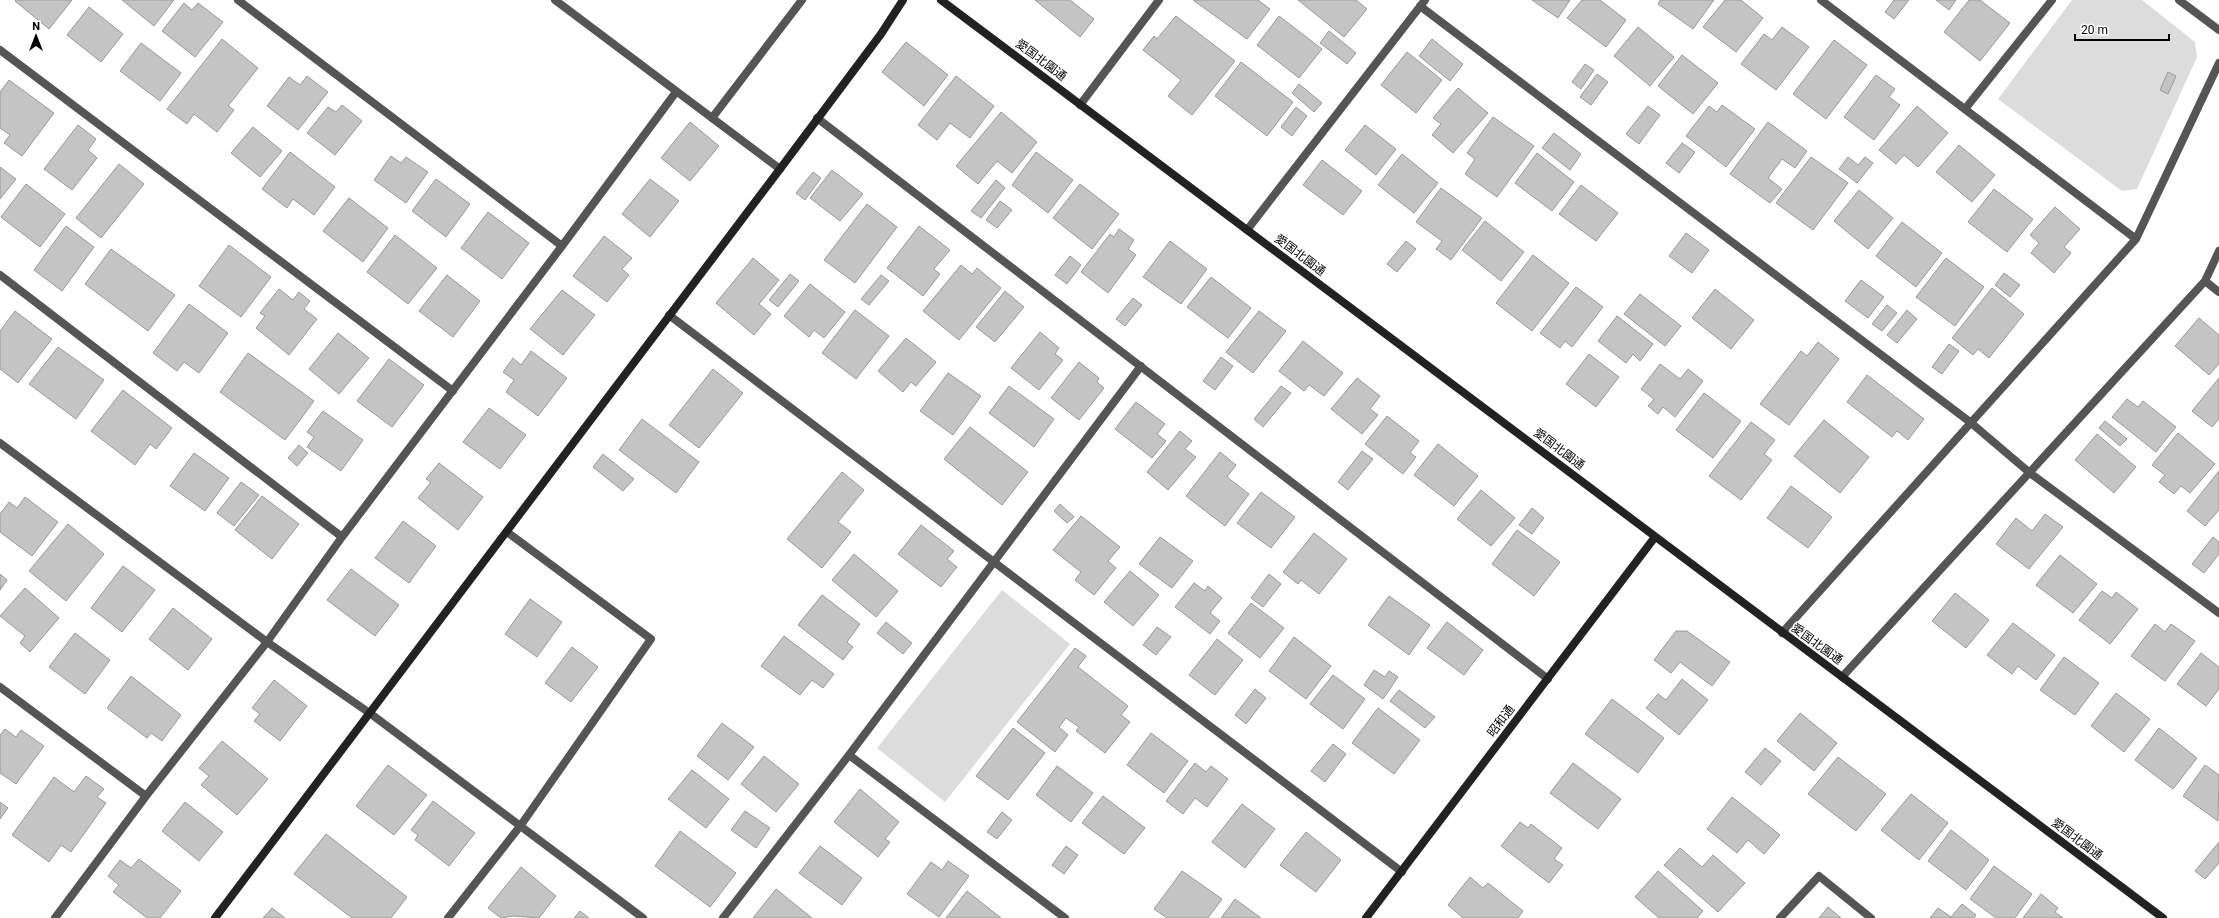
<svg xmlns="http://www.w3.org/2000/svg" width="2219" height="918" font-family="Roboto,'Noto Sans JP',sans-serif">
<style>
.green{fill:#dcdcdc}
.building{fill:#c4c4c4;stroke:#999}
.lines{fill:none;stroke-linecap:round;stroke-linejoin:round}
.lane{stroke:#555;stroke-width:8}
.street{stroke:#555;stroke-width:8}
.secondary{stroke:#222;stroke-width:8}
.labels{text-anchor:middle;stroke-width:3;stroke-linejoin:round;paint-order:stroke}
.street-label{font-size:12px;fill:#000;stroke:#fff}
</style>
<rect width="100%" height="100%" fill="#fff"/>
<path class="green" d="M2072,0H2142L2195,42L2197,57L2137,189L2122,191L1998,99Z
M1002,590L1070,644L945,802L877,748Z"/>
<path class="building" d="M16,0H72L49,29L15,1Z
M122,0H174L154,26Z
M1035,0H1070L1094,19L1080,37Z
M1193,0H1258L1270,9L1247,39Z
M1298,0H1356L1367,9L1344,37Z
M1532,0H1570L1558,18Z
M1582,0H1600L1626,20L1606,47L1567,18Z
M1660,0H1714L1693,29L1658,4Z
M1725,0H1741L1763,18L1736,52L1703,27Z
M1894,0H1909L1894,19L1885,12Z
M1936,0H1956L1949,10Z
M1969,0H1980L2010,23L1980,61L1944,32Z
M184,3L192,10L198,3L223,22L195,57L162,31Z
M89,7L123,34L101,62L67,35Z
M1176,16L1235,61L1192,115L1168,96L1181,80L1143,50L1154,36L1157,39Z
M1279,16L1322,49L1299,78L1257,45Z
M1638,27L1674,57L1650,86L1614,56Z
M1782,27L1809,47L1776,90L1741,64L1764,34L1772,40Z
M1329,31L1356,53L1347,64L1320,43Z
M222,39L258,68L228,106L234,110L217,132L194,114L187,124L167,109Z
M1432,39L1463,64L1450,81L1419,56Z
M1834,40L1867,65L1826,119L1793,94Z
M906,42L948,75L924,106L882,72Z
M141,43L181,73L160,101L120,71Z
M1407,52L1442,80L1416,113L1381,85Z
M1682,55L1718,83L1693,114L1658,86Z
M1241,62L1293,102L1267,136L1215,96Z
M1585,64L1594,70L1581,89L1572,82Z
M2168,72L2176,76L2168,94L2160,90Z
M1597,74L1608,82L1591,105L1580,97Z
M1876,75L1895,89L1889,97L1900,105L1874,140L1844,117Z
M307,76L328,92L298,130L267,106L289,77L300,85Z
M956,76L994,106L970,138L950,123L937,140L918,125Z
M9,80L54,113L22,156L4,143L10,135L0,128V92Z
M1299,84L1322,103L1314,112L1292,93Z
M1458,88L1488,113L1453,153L1432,135L1441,124L1433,118Z
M342,105L362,121L335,155L307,133L328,107L336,112Z
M1722,105L1755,129L1726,167L1686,136L1709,106L1717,112Z
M1648,106L1660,115L1639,144L1626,134Z
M1917,106L1948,133L1918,167L1904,155L1896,164L1879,150Z
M1296,107L1307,116L1292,136L1281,127Z
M1001,112L1037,142L1012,173L997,161L978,184L956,166Z
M1493,117L1534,146L1497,197L1465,174L1475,159L1467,153Z
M690,122L719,146L690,181L661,158Z
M1768,122L1807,151L1795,168L1782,159L1768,178L1782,189L1770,203L1730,174Z
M78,125L96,139L88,150L97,158L72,190L44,169Z
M1365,125L1396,149L1376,175L1345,150Z
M253,127L282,151L260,177L231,153Z
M1554,133L1581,154L1570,170L1542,148Z
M1682,143L1695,152L1679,173L1666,163Z
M1959,145L1995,175L1972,202L1936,172Z
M290,152L335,187L314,215L293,199L287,208L262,189Z
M1036,152L1073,180L1048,213L1012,185Z
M1537,153L1574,182L1552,211L1515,183Z
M1402,154L1438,183L1414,213L1378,185Z
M391,156L401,163L406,157L428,172L406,203L374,180Z
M1811,157L1848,183L1813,230L1776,203Z
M1848,157L1858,165L1865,157L1873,163L1857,183L1839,169Z
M1322,160L1362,191L1343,215L1303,185Z
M119,164L144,184L101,238L76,218Z
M0,167L16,179L0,199Z
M832,170L863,194L840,221L810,198Z
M813,172L821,178L805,200L796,193Z
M436,179L470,204L446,237L412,211Z
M650,179L679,201L650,237L622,214Z
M996,180L1005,188L981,218L971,211Z
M26,184L65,214L40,247L1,217Z
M1080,184L1119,214L1092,249L1053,218Z
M1581,185L1618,213L1596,241L1559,214Z
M1441,188L1482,218L1451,260L1436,249L1442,241L1416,222Z
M1994,189L2033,219L2007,252L1968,222Z
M1859,190L1893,218L1868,249L1834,221Z
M349,198L388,228L363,262L323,231Z
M1000,201L1012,210L997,228L986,220Z
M867,204L897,227L855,283L824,260Z
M2055,207L2080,229L2064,247L2071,253L2054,273L2031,253L2039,243L2030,235Z
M488,212L529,243L502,279L461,248Z
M1485,221L1524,252L1501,281L1462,250Z
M1902,222L1942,253L1916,287L1876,256Z
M66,226L94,247L62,291L34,270Z
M919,226L950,250L934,269L940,274L923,296L887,268Z
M1119,229L1134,240L1128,249L1136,255L1108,293L1081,272L1110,234L1114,237Z
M1686,233L1709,250L1692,273L1669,256Z
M395,235L437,268L408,304L367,272Z
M604,236L632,258L622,269L629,275L607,302L573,276Z
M1170,241L1207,269L1181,304L1143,277Z
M1406,241L1416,249L1397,272L1387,264Z
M229,245L271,277L241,317L199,286Z
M111,249L175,295L148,331L85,284Z
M1533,255L1569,283L1532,331L1496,303Z
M1070,256L1081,265L1067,284L1055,275Z
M753,258L779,280L759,304L771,314L754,335L716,303Z
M1946,258L1984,287L1955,326L1916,297Z
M961,265L972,274L977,268L1001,288L959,340L923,311Z
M2004,273L2020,285L2010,297L1995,285Z
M790,274L799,281L778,307L769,300Z
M447,275L480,301L453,337L419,311Z
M881,275L889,281L869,305L861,299Z
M1211,277L1251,308L1228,338L1187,307Z
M1861,280L1884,297L1868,318L1845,301Z
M810,284L845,312L824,338L814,330L809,337L784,316Z
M1576,287L1603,307L1572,347L1565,341L1560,348L1540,333Z
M1992,288L2024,314L1989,358L1978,349L1973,355L1952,338Z
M279,289L293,300L299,292L310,301L304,309L317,319L289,355L256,328L265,316L260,313Z
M1715,289L1754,320L1731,349L1692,318Z
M562,290L595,315L563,355L530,329Z
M1005,291L1024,307L995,342L976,327Z
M1640,294L1681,326L1665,346L1624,314Z
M1133,298L1142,305L1125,326L1116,319Z
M189,304L228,333L199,373L184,362L177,371L153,353Z
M1887,305L1897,313L1882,331L1872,324Z
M855,310L889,336L856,379L822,353Z
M1907,310L1917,319L1897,343L1887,335Z
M15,311L52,339L18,383L0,369V331Z
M1259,311L1286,331L1253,373L1226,352Z
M1617,316L1653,344L1640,361L1633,354L1626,363L1598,341Z
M2199,318L2219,335V364L2209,375L2175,346Z
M1040,332L1059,348L1055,354L1063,360L1039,390L1011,368Z
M338,333L369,358L339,394L309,369Z
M906,338L936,362L916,386L911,382L903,392L878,371Z
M1303,341L1343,373L1324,396L1309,385L1304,391L1279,371Z
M1818,342L1839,359L1789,425L1760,404L1801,351L1807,356Z
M1949,344L1959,351L1942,374L1932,367Z
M58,347L104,380L76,419L29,384Z
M531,351L567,378L538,416L506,392L514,380L503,372L513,358L521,365Z
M248,353L314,401L285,440L220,392Z
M1589,354L1619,377L1596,407L1566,384Z
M1221,357L1233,366L1215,390L1203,381Z
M389,359L424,385L392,427L357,401Z
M1079,362L1099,378L1097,382L1104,388L1079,420L1051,398Z
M1660,364L1680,379L1688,369L1703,381L1675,417L1663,407L1658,414L1648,406L1654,399L1641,389Z
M713,369L743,393L699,448L669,425Z
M948,373L981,396L953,435L920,411Z
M1867,375L1924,419L1908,440L1897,431L1892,437L1847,402Z
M1357,378L1380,396L1370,409L1378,415L1362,434L1331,409Z
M2219,378V419L2212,427L2192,411Z
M1009,386L1054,419L1034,447L989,413Z
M1281,386L1291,393L1263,427L1254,419Z
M123,390L172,428L156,449L150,444L135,465L91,431Z
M1704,393L1741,421L1713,458L1676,430Z
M2127,399L2138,407L2143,401L2176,427L2156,452L2112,417Z
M1136,402L1165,424L1157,434L1166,441L1152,458L1115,429Z
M489,408L526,435L500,469L463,442Z
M323,411L363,440L341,471L307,447L314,437L307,432Z
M1387,416L1419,441L1410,453L1416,457L1403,474L1365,444Z
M642,419L699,462L676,493L619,450Z
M1824,420L1869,457L1840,493L1794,456Z
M2105,421L2127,439L2120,446L2099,428Z
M1751,422L1775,440L1764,454L1772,460L1741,500L1709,476Z
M970,427L1028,472L1002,505L944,459Z
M1180,431L1192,441L1185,449L1196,457L1168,490L1147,472Z
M2178,433L2215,464L2190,493L2181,486L2174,494L2159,482L2165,475L2152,465Z
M2097,434L2136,467L2114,493L2075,460Z
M1438,444L1478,476L1454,506L1414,475Z
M299,445L308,453L297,466L288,458Z
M1362,451L1373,459L1348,490L1338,482Z
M1220,452L1236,465L1227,477L1249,494L1225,526L1186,496Z
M194,453L229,478L205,511L170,486Z
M603,454L634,479L623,491L593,467Z
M439,463L483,497L458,530L418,498L431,482L426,479Z
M2219,471V510L2205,526L2187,511Z
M842,472L864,490L838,522L851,532L822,568L787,539Z
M241,482L259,495L234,526L217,513Z
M1791,486L1832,517L1808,548L1767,518Z
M1481,490L1515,518L1491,546L1457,519Z
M1261,492L1295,517L1271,548L1237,523Z
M262,496L299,524L272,559L235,530Z
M25,497L58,522L32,556L0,532V514L9,502L17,508Z
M1060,504L1074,517L1067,523L1054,511Z
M1532,508L1544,518L1532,534L1519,525Z
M2045,514L2063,527L2029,569L1996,544L2016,518L2032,531Z
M1081,516L1120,547L1108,561L1116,568L1094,595L1075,580L1081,572L1053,550Z
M403,521L436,546L409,583L375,558Z
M68,524L104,554L66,601L29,571Z
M921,525L954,551L947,559L957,567L941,587L898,554Z
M1517,530L1560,562L1534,596L1492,564Z
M1314,533L1347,559L1319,594L1301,580L1298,584L1283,572Z
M1160,537L1193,561L1172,588L1139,564Z
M2213,537L2219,542V554L2204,573L2192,564Z
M854,554L898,591L876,617L832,580Z
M2060,555L2097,584L2073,613L2036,585Z
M123,566L155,590L122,632L91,608Z
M351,569L399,605L375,636L327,600Z
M1130,571L1159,595L1133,626L1104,602Z
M0,574L7,580L0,590Z
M1269,574L1281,584L1263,607L1251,598Z
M1194,583L1205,591L1208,586L1222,598L1210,613L1220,621L1210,634L1175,607Z
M25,588L59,618L30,652L20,643L25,636L0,616Z
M2102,591L2112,598L2116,592L2138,609L2110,644L2079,620Z
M1955,593L1989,620L1966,648L1932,621Z
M822,595L860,624L847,642L853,647L843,660L798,625Z
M1389,596L1430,625L1409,655L1368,625Z
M530,599L562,622L537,657L505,634Z
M1251,603L1284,628L1260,658L1228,633Z
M173,608L212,639L188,670L149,639Z
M886,622L912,643L903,654L877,633Z
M1447,622L1483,650L1464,675L1427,648Z
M2013,623L2055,655L2036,680L2018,666L2012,674L1987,655Z
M2155,624L2165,632L2171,624L2195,641L2165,681L2131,656Z
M1157,627L1171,637L1156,655L1143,645Z
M1676,631H1687L1730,662L1712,686L1680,662L1671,673L1654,660Z
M75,633L110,660L85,694L49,667Z
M784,636L834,674L823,688L812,680L800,695L761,666Z
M1294,637L1331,666L1306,699L1269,671Z
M1217,639L1243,660L1215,695L1189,675Z
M572,647L598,667L571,702L545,683Z
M1075,648L1086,656L1078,667L1128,706L1121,715L1130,722L1105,753L1076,731L1079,727L1066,718L1059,727L1068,735L1055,752L1017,722Z
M2201,653L2219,667V689L2206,706L2177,684Z
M2064,657L2099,683L2075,715L2040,690Z
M1374,670L1385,677L1389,671L1398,677L1383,699L1364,685Z
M1333,675L1365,699L1343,729L1310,704Z
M131,676L181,715L162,741L151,733L147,738L107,708Z
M1682,679L1708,700L1679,735L1646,708L1658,694L1666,700Z
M274,680L307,706L280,741L254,721L260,714L252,708Z
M1255,689L1266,698L1246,724L1235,715Z
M1399,690L1435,717L1425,728L1390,701Z
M2116,693L2150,719L2124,752L2091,726Z
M1612,699L1664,738L1638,773L1585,734Z
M1378,708L1420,740L1394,774L1352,743Z
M1800,713L1837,743L1814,771L1777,741Z
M722,723L754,747L728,780L697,756Z
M1013,728L1045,753L1008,800L976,776Z
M2159,728L2197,758L2173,789L2135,760Z
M5,729L16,737L21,730L44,746L16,784L0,773V735Z
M1151,733L1188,761L1164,793L1127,765Z
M222,741L268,779L237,815L201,785L209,776L199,768Z
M1333,744L1346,754L1325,782L1311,771Z
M1765,748L1781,761L1761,785L1745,772Z
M764,756L799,784L776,812L741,784Z
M1838,757L1886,794L1856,831L1808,794Z
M1195,763L1206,772L1211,766L1228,779L1207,807L1195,798L1183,814L1166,801Z
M1573,763L1621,799L1598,829L1550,793Z
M388,765L427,795L394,835L356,806Z
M2205,765L2219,775L2218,821L2183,796Z
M1057,766L1093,793L1071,822L1036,795Z
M692,770L729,799L706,828L668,799Z
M86,776L104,789L97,797L106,803L71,852L61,845L49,862L12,835L54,777L74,792Z
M860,789L899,822L885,839L890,842L878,857L834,822Z
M1911,794L1948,823L1919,860L1881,830Z
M1103,796L1145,828L1124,854L1082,823Z
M1732,797L1780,835L1764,854L1748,840L1737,853L1707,829Z
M433,801L475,833L449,866L415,840L418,835L411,830Z
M0,802L8,808L0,819Z
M185,802L223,832L199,861L162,831Z
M1242,804L1275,829L1245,868L1212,842Z
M745,811L770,828L756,848L731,830Z
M1002,812L1012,820L997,839L987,832Z
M1520,822L1528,828L1531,824L1562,848L1554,859L1563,865L1549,883L1501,846Z
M1951,830L1989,860L1966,890L1928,861Z
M680,831L736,873L710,907L655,866Z
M1306,832L1341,860L1316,892L1280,865Z
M326,834L407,897L391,918H352L294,874Z
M2219,842V863L2205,879L2195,871Z
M820,846L862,878L842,905L799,873Z
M1066,846L1078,855L1064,874L1052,865Z
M1680,848L1702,867L1713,855L1745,883L1718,912L1664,865Z
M139,859L181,891L160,918H147L113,892L119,885L108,876L120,860L131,868Z
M948,861L969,876L939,917L907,894L931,862L942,870Z
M1994,866L2032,894L2015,918H1996L1970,899Z
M521,867L556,896L539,918L513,916L501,918L488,908Z
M1182,871L1222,899L1208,918H1167L1154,909Z
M1658,871L1703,911L1697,918H1659L1635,897Z
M1470,877L1483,888L1488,883L1523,911L1518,918H1463L1448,905Z
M776,889L812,918H753Z
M967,891L1001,918H946Z
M2041,894L2058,908L2055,912L2063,918H2023Z
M1235,899L1261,918H1221Z
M1962,904L1976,915L1974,918H1930L1938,908L1951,917Z
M1828,907L1841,918H1819Z
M272,908L285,918H263Z
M580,911L589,918H574Z"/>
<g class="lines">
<path class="lane" d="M1965,109L2052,0
M712,118L802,0"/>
<path class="street" d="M238,0L562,246
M555,0L780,169
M1821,0L2136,239
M2179,0L2219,30
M1420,6L1970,422L2030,473L2219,613
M0,50L453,391
M1080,105L1159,0
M817,118L1548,679
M1247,230L1425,0
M0,275L342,537
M2205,281L2219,292
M669,315L1402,872
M0,443L267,642L371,714L643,918
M1782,633L2136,239L2219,63
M1842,677L2205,281L2219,251
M0,687L146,796
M849,755L1065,918
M55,918L146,796L267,642L342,537L562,246L676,92
M448,918L521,825L651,639L507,532
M723,918L849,755L1141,366
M1780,918L1819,876L1871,918"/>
<path class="secondary" d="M941,0L2163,918
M215,918L780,169L881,34L903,0
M1366,918L1655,537"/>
</g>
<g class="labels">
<g class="street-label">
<text transform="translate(1041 60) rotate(37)" y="4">愛国北園通</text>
<text transform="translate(1300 255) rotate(37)" y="4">愛国北園通</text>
<text transform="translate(1559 449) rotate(37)" y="4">愛国北園通</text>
<text transform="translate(1817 644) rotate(36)" y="4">愛国北園通</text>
<text transform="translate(1501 721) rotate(-53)" y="4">昭和通</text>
<text transform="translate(2077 839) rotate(37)" y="4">愛国北園通</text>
</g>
</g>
<g transform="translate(36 36)" stroke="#ffffff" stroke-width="3" paint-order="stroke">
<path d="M0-3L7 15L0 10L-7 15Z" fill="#000000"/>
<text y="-6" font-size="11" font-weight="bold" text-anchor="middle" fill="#000000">N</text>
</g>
<path d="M2075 34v6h94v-6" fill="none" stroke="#000000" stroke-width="2"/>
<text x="2081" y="34" font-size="12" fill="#000000" stroke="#ffffff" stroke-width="3" paint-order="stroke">20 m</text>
</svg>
